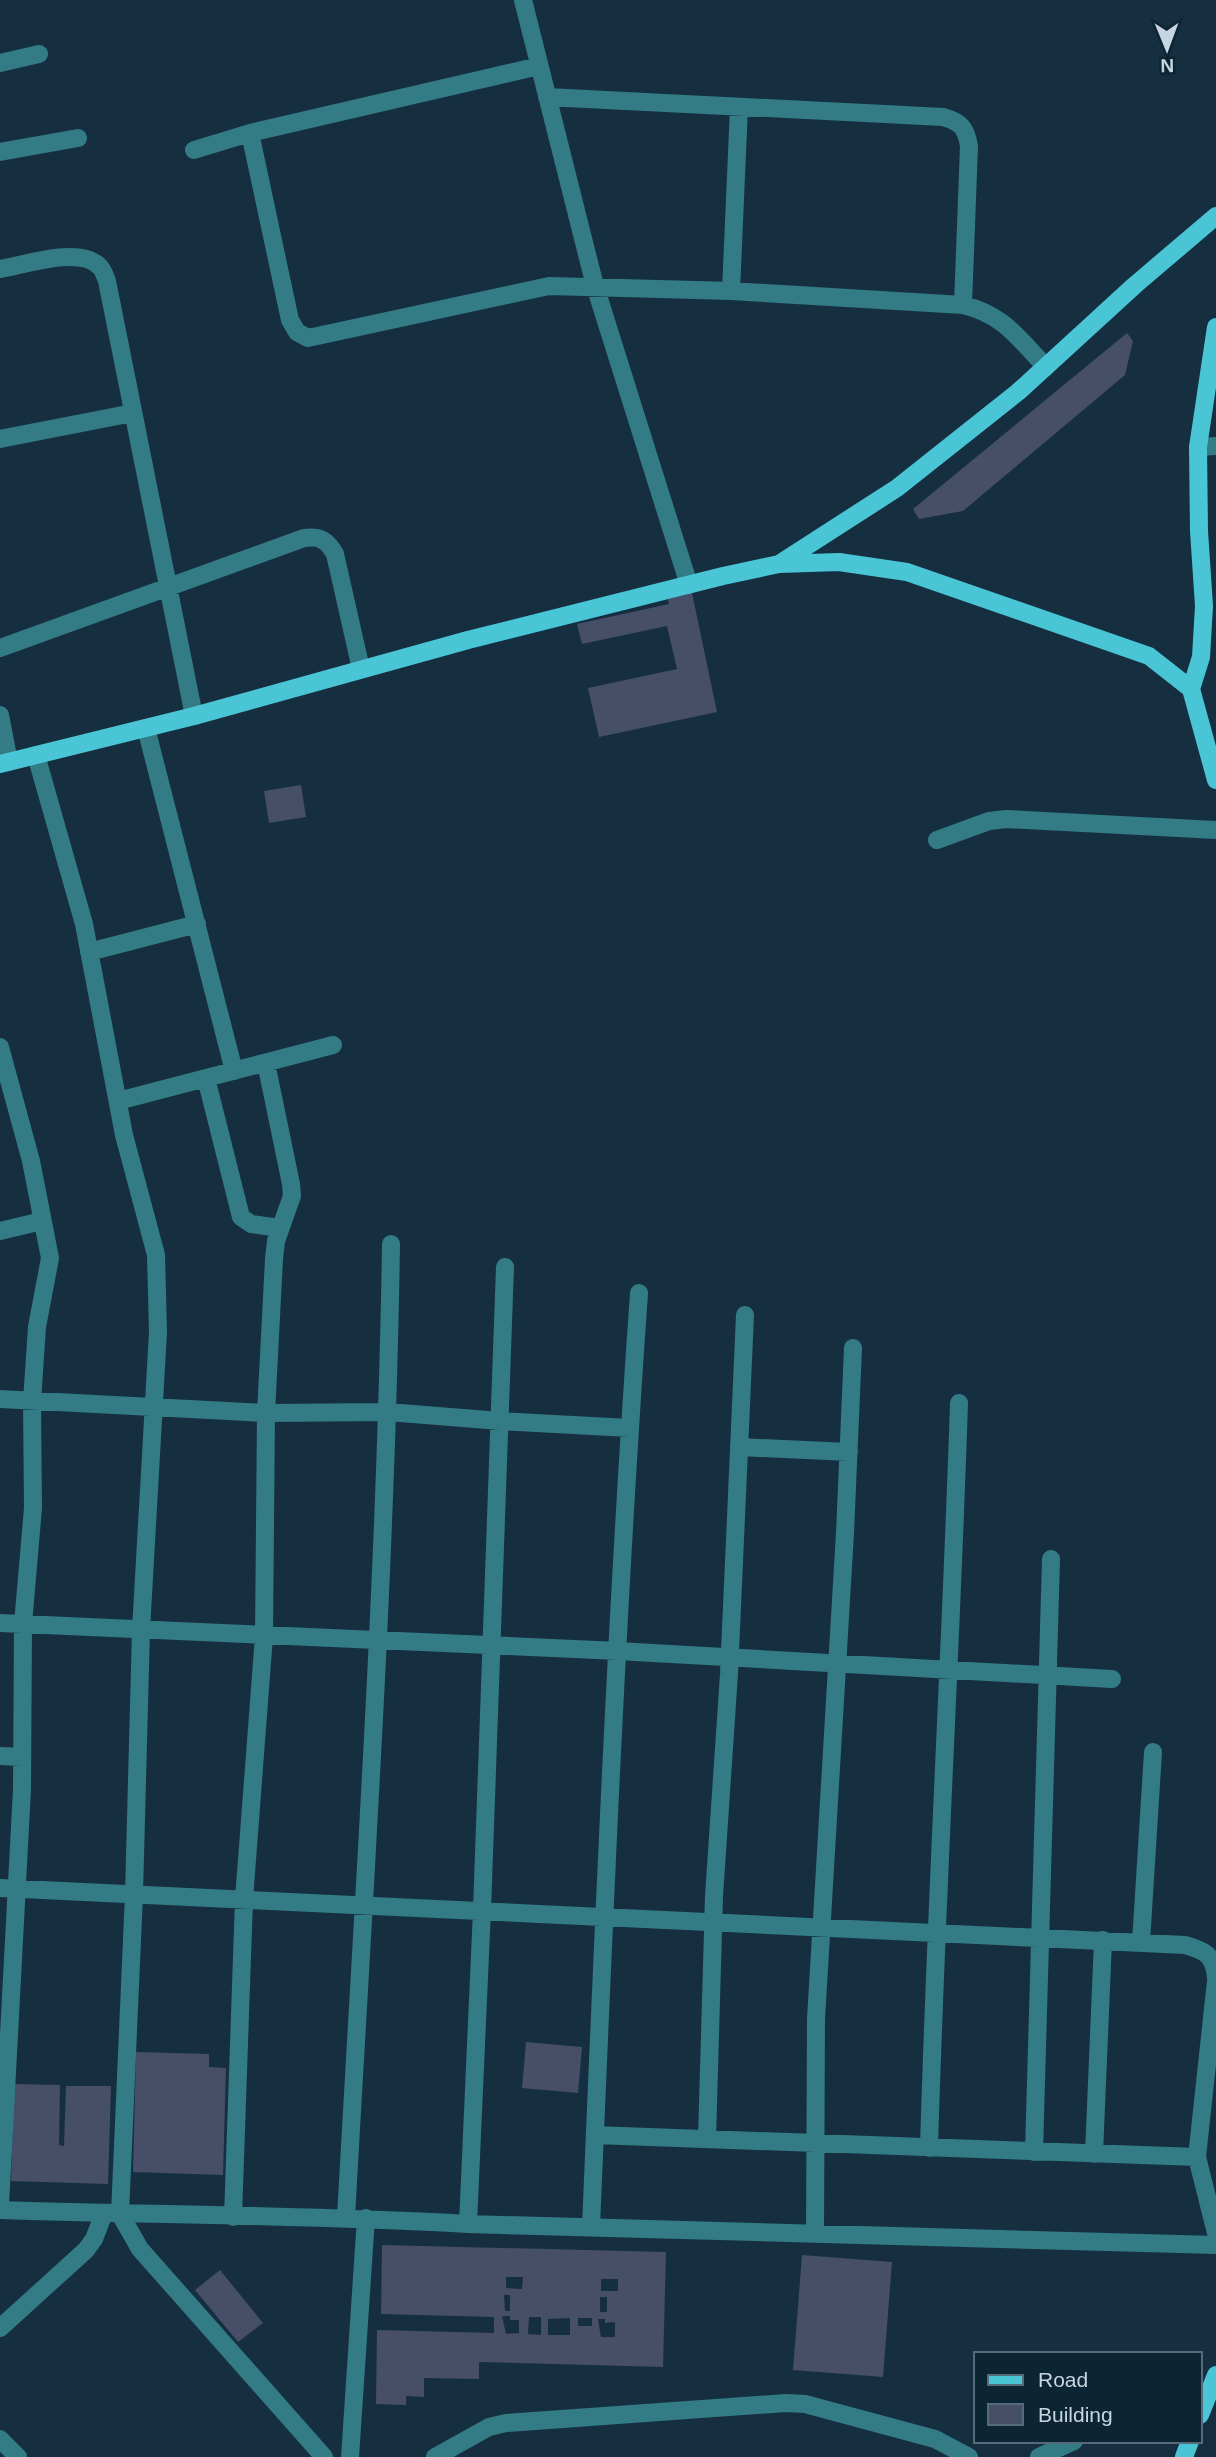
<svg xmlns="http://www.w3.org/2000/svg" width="1216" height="2457" font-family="Helvetica,sans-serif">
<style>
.building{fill:#464e68;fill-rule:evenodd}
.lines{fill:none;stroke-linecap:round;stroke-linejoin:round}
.minor{stroke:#337b85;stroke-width:18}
.major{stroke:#49c5d6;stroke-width:18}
</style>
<rect width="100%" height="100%" fill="#162f40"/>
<path class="building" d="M1127,333L1133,341L1125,375L963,511L919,519L913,509Z
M692,593L717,712L599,737L588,688L677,669L667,626L582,644L577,624L669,604L668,599Z
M301,785L306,817L269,823L264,791Z
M526,2042L582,2047L578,2093L522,2088Z
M136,2052L209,2054V2067L226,2068L223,2175L133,2172Z
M14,2084L60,2085L59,2145L64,2146L66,2086H111L108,2184L11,2181Z
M382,2245L666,2252L663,2367L479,2362V2379L424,2378V2397L406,2396V2405L376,2404L377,2330L494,2333V2317L381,2314ZM506,2277H523L522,2289L506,2288ZM601,2279H618V2291H601ZM504,2295H510V2311H505ZM600,2297H607V2312H600ZM502,2316H510V2320H519V2333L506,2334ZM529,2317H541V2335L528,2334ZM570,2318V2335H548V2319ZM578,2318H592V2326H578ZM598,2319H605V2323L615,2322V2337H601Z
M802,2255L892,2262L883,2377L793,2370Z
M220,2270L263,2323L238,2342L195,2290Z"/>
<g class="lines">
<path class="minor" d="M523,0L595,286L689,585
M0,63L39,54
M547,97L943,117C961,122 966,128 969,146L963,305
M250,133L290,320L297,332L308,338L549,286L731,291L963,305C1004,315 1017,337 1046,367
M194,150L250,133L539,66
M0,152L78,138
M0,269C24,265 80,246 99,266C103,269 105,276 107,281L194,716
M731,291L739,107
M0,439L133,413
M1198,447L1216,446
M0,648L304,538C320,536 327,540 335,554L361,669
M0,715L9,762
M146,728L234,1071
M36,755L84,924L124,1135L156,1255L158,1332L141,1630L134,1894L120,2214L140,2249L324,2457
M937,840L989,821L1006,819L1216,830
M89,952L197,924
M0,1047L31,1161L50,1258L37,1327L32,1401L33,1508L23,1624L22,1789L0,2205
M206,1078L241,1217L251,1224L280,1228
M118,1101L333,1045
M0,1231L42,1221
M0,1399L266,1413L388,1412L500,1421L629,1428
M739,1447L849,1452
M0,1623L618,1651L1112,1679
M0,1756L22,1757
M0,1888L1185,1945C1206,1951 1214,1955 1216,1978
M1141,1942L1153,1752
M1216,1981L1197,2157L1216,2233
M595,2135L1197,2157
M707,2139L714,1896L729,1674L745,1315
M929,2148C936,1900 951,1651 959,1403
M1034,2152L1051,1559
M1094,2154L1103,1940
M0,2210C156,2215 312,2215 468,2224L1216,2245
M233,2217L244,1899L264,1636L266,1413L274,1259L276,1241L292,1196L291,1184L266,1063
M346,2217C364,1893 386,1569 391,1244
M468,2224L482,1910L505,1267
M591,2227C604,1916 617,1604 639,1293
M815,2233L816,2019L845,1533L853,1348
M0,2328L86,2250L94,2239L104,2213
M0,2439L18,2457
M350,2457L366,2218
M435,2457L489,2427L506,2423L786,2403L805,2404L935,2439L969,2457
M1039,2457L1074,2441"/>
<path class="major" d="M779,564L897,488L1018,392L1135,285L1216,216
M1191,689L1201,657L1204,606L1199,531L1198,447L1216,327
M0,764L194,716L468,640L723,576L779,564L839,562L907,572L1149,656L1191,689L1216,780
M1200,2415L1216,2375
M1184,2457L1190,2441"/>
</g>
<rect x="974" y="2352" width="228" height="91" fill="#0b2535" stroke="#566b79" stroke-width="2"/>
<rect x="988" y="2375" width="35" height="10" fill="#49c5d6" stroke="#566b79" stroke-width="2"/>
<text x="1038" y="2387" font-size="21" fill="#c6d5df">Road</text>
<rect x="988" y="2404" width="35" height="21" fill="#464e68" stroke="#566b79" stroke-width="2"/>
<text x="1038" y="2422" font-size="21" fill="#c6d5df">Building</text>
<g transform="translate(1167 49) rotate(179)" stroke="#0b2535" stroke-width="5" paint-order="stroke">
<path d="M0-5L12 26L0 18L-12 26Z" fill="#c6d5df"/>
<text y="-10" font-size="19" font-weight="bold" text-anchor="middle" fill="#c6d5df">N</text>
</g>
</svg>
